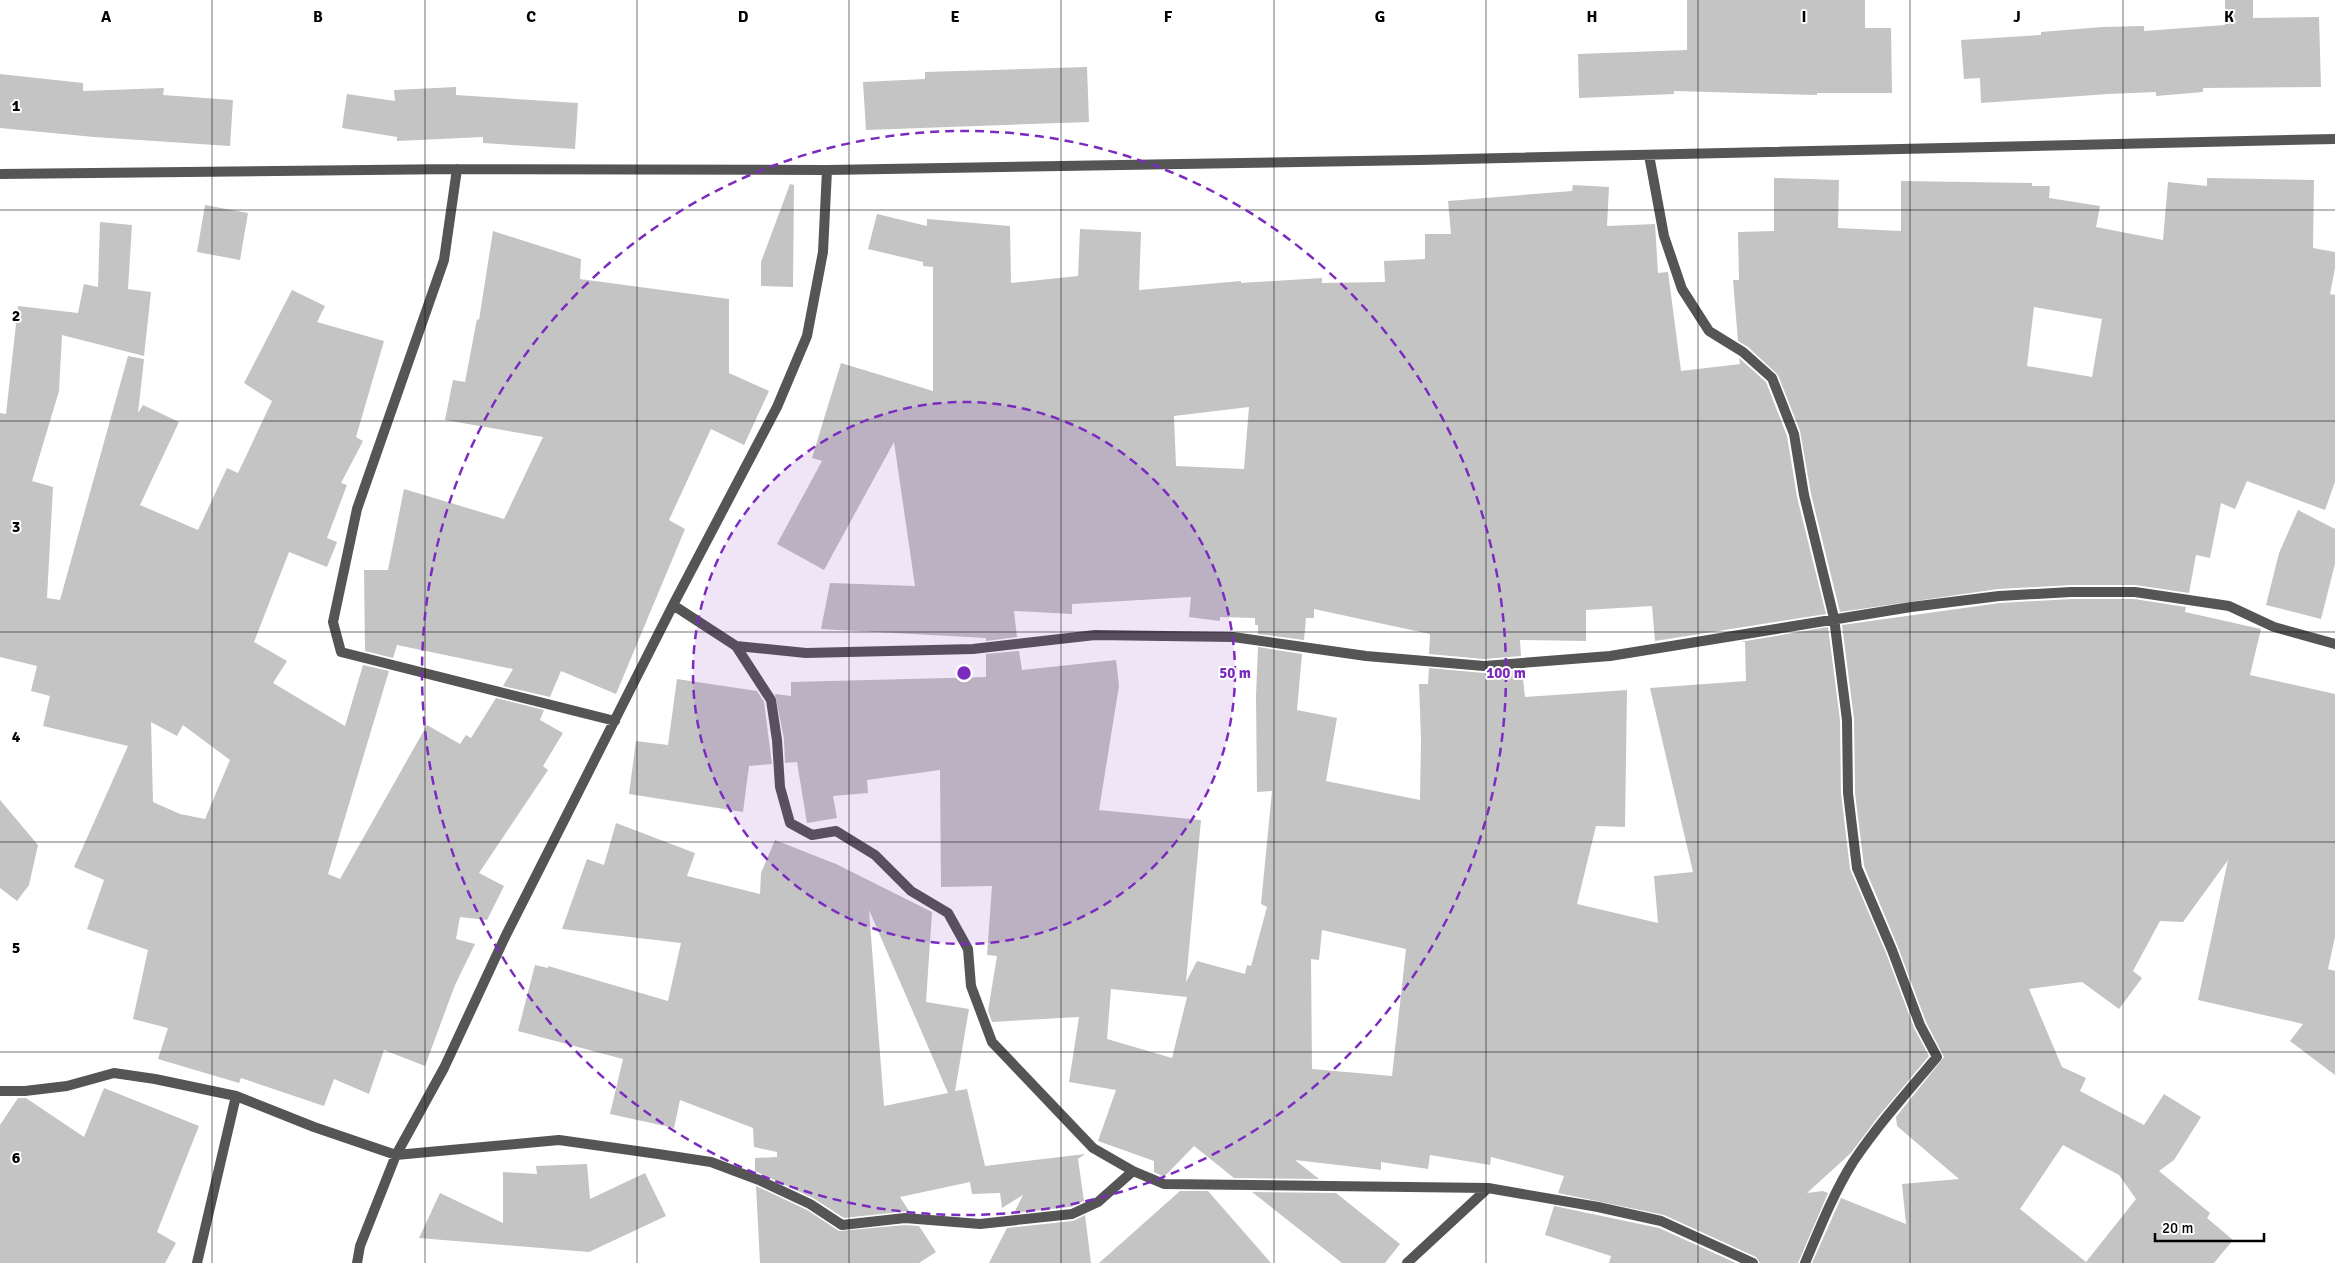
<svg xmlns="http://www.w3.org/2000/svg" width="2335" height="1263" font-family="Signika,sans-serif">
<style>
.building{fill:#c4c4c4;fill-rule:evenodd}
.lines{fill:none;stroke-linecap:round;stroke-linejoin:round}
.street{stroke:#555;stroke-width:10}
.grid{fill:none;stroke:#000;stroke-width:1;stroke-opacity:0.55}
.ring{fill:none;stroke:#7b2cbf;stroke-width:2.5;stroke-dasharray:9 6}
.grid-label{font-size:16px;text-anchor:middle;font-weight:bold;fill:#000;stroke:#fff;stroke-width:4;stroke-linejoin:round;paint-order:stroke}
.centre{fill:#7b2cbf;stroke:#fff;stroke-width:2.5}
.ring-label{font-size:15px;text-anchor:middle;font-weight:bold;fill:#7b2cbf;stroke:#fff;stroke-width:4;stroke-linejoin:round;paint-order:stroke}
</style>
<rect width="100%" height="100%" fill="#fff"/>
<path class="building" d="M1687,0H1865V28H1891L1892,93H1817V95L1674,91V94L1579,98L1578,54L1687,50Z
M2225,0H2253V18L2319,17L2321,87L2203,88V92L2156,96V92L2108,94L1981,103L1980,78L1964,79L1961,40L2041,35V32L2102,27L2144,26V31L2225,25Z
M1087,67L1089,122L866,130L863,82L925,79V72Z
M0,74L83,83V91L164,88L163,95L233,100L230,146L94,137L0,128Z
M456,87V95L578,103L575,149L483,143V137L397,141V137L342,128L347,94L395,101L394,90Z
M1774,178L1839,180L1838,228L1901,231V181L2032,183V186H2050L2049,198L2100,206L2096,227L2163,240L2168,182L2207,186V178L2314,180L2313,248L2335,252V268L2330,294L2335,295V482L2325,510L2247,481L2235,509L2221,503L2210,558L2196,555L2189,593L2135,585H2071L1998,589L1840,612L1811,494L1800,431L1778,375L1748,347L1738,341L1733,280H1739L1738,232L1774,231ZM2034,307L2102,319L2092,377L2027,366Z
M790,184L794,185L793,287L761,286V262Z
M1573,185L1609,187L1607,226L1655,224L1658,273L1668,272L1681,371L1740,364L1739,358L1766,382L1787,436L1797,497L1826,614L1655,641L1652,606L1586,610V641L1520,640L1521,656L1484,659L1429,654L1430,634L1314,609V618H1306L1304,640L1258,634V625H1255V618L1220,617V621L1189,617L1191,597L1072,604V614L1014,611L1017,637L986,641V638L821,629L830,583L915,586L894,442L824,570L777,544L822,461L812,458L841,363L933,391V267L923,266V262L868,249L877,214L927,226V219L1010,226L1011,283L1078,276L1080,229L1141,232L1139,290L1241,281V283L1322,278V283L1385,282L1384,261L1425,259V234H1451L1448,201L1572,191ZM1249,407L1244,469L1176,466L1174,416Z
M205,205L248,213L240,260L197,252Z
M100,222L132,225L128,289L151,292L144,356L62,335L59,391L32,481L53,487L47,598L60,600L128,356L144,359L138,413L143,405L179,422L140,505L198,530L227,468L238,473L272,401L244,383L292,290L325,306L317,322L384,341L356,437L363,441L341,483L347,485L327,538L337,542L327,567L289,552L254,642L287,661L273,683L345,726L363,665L389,671L328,874L340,879L427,725L460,744L466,735L471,738L496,698L544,710L540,720L563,733L543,766L548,770L479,873L504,886L487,920L460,917L456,939L475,944L455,985L425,1066L384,1050L369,1094L334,1079L324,1106L241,1078L239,1083L158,1059L168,1028L133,1019L148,950L87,929L104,880L74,867L128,746L43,726L50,696L31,691L37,666L0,657V413L6,414L18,306L78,313L84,284L98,287ZM151,722L177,736L183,725L230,760L205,819L180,814L153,802Z
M493,231L581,259L580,279L729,299V373L769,391L744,445L711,429L669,520L685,529L616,694L561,671L550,697L503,686L513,669L397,645L393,658L365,651L364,570H388L404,489L504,519L543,437L445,420L453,380L465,382L477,319L479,320Z
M2298,510L2335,529V564L2321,619L2266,605L2279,553Z
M2071,599H2134L2186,607L2185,612L2261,629L2250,675L2335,694V937L2328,969L2335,971V1075L2290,1041L2303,1024L2198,1000L2228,860L2183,922L2160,921L2133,971L2142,978L2119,1009L2082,982L2029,989L2062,1067L2086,1078L2080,1091L2144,1125L2164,1094L2201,1117L2174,1160L2159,1171L2210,1213L2207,1218L2233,1240L2214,1263H1812L1841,1198L1906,1224L1902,1184L1959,1179L1897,1126L1896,1117L1944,1057L1926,1022L1898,947L1864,866L1855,793L1854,719L1842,625L2000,603ZM2063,1145L2119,1175L2136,1199L2086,1262L2020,1209Z
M1828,627L1840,720L1841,793L1850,869L1886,953L1914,1028L1929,1056L1878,1117L1851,1153L1807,1193L1823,1191L1828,1193L1798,1263H1760L1756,1257L1664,1215L1558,1193L1564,1176L1491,1157L1490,1165L1430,1155L1428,1169L1381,1162V1170L1295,1160L1319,1179L1234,1178L1194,1146L1164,1177L1154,1172V1161L1098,1141L1116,1090L1069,1082L1079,1017L992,1022L988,1011L997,956L987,955L992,886L941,887L940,770L867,780L868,793L833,796L837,818L807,823L797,762L785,763L784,739L775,694L791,696V682L986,677V654L1019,651L1022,670L1116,660L1119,686L1099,810L1201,820L1186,982L1197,961L1245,974L1247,965L1251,966L1267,907L1261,904L1272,791L1257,792L1256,696L1258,647L1302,654L1297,710L1337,718L1326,781L1420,800L1421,739L1419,684H1428L1429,668L1484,673L1522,670L1525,697L1627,690L1625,827L1596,826L1577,904L1658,923L1654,876L1693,872L1650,688L1746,681L1745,642H1740ZM1322,930L1406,949L1392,1076L1312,1069L1311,959L1319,960ZM1111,989L1187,997L1172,1058L1107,1039Z
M677,679L757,691L764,702L772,764L749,766L743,812L629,794L636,741L668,745Z
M0,800L38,845L29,885L17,901L0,888Z
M616,823L695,853L687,876L760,894L761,873L775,840L836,864L932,912L926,1002L969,1009L955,1091L967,1089L985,1166L1085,1154L1078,1159L1084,1201L1070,1207L1014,1213L1023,1195L1002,1208L1000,1193L972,1194L970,1182L900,1197L909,1211L844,1218L813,1198L755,1171V1158L777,1157V1152L754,1147L753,1128L680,1100L674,1128L610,1114L623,1059L518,1031L535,965L548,968V966L668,1001L681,943L562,929L587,859L604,865ZM869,910L907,998L948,1093L884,1106Z
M104,1088L199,1126L157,1232L176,1243L165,1263H0V1125L18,1098H26L84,1137Z
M587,1164L590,1199L645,1173L666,1216L589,1252L419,1238L440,1193L503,1223V1172L537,1174L536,1166Z
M756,1186L807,1210L839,1231L905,1225L919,1226L936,1252L919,1263H760Z
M1180,1191H1208L1271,1263H1099Z
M1252,1192L1336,1193L1400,1244L1385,1263H1342Z
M1554,1206L1659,1228L1736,1263H1609L1611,1256L1545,1235Z
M1085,1215L1091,1263H989L1007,1228L1073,1221Z"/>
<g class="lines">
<path class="street" d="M1649,155L1664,236L1682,289L1709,331L1743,352L1772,378L1794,434L1804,495L1834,618L1847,720L1848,793L1857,868L1892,950L1920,1025L1937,1057C1908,1091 1878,1125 1853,1162C1834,1192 1819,1230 1805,1263
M457,169L444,260L357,509L333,622L341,652L615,721
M0,174L457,169L827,170L1419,160L2335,139
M673,605L736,646L771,700L777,740L780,787L790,823L812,835L836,831L875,855L911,891L948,913L968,949L971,986L992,1042L1093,1148L1133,1171L1164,1184L1488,1188L1598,1207L1661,1221L1753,1263
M736,646L806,653L973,649L1095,635L1233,637L1366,656L1484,666L1610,656L1911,607L1999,596L2071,592H2135L2229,606L2274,627L2335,644
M0,1091H25L67,1086L114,1073L155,1079L236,1096L314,1127L396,1155L559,1140L658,1154L711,1162L759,1180L810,1204L842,1225L905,1218L980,1224L1072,1214L1098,1202L1133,1171
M197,1263L236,1096
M357,1263L360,1246L396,1155L444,1068L505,937L673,605L777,407L807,336L823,252L827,170
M1407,1263L1488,1188"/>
</g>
<path class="grid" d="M212,0V1263M425,0V1263M637,0V1263M849,0V1263M1061,0V1263M1274,0V1263M1486,0V1263M1698,0V1263M1910,0V1263M2123,0V1263M0,210H2335M0,421H2335M0,632H2335M0,842H2335M0,1052H2335"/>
<circle cx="964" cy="673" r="271" fill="#7b2cbf" fill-opacity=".12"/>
<g class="ring">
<circle cx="964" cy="673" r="271"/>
<circle cx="964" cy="673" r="542"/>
</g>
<g class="grid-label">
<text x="106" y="22">A</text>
<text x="318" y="22">B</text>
<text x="531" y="22">C</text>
<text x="743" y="22">D</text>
<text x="955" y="22">E</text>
<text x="1168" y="22">F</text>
<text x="1380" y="22">G</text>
<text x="1592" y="22">H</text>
<text x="1804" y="22">I</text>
<text x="2017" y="22">J</text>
<text x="2229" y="22">K</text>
<text x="16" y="111">1</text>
<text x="16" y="321">2</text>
<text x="16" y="532">3</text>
<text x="16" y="742">4</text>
<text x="16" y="953">5</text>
<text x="16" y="1163">6</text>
</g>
<circle cx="964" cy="673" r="8" class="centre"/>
<g class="ring-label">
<text x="1235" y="678">50 m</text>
<text x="1506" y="678">100 m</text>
</g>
<path d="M2155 1233v8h109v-8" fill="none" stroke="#000000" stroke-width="2.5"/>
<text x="2162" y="1233" font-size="15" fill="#000000" stroke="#ffffff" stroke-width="4" paint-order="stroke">20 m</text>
</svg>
